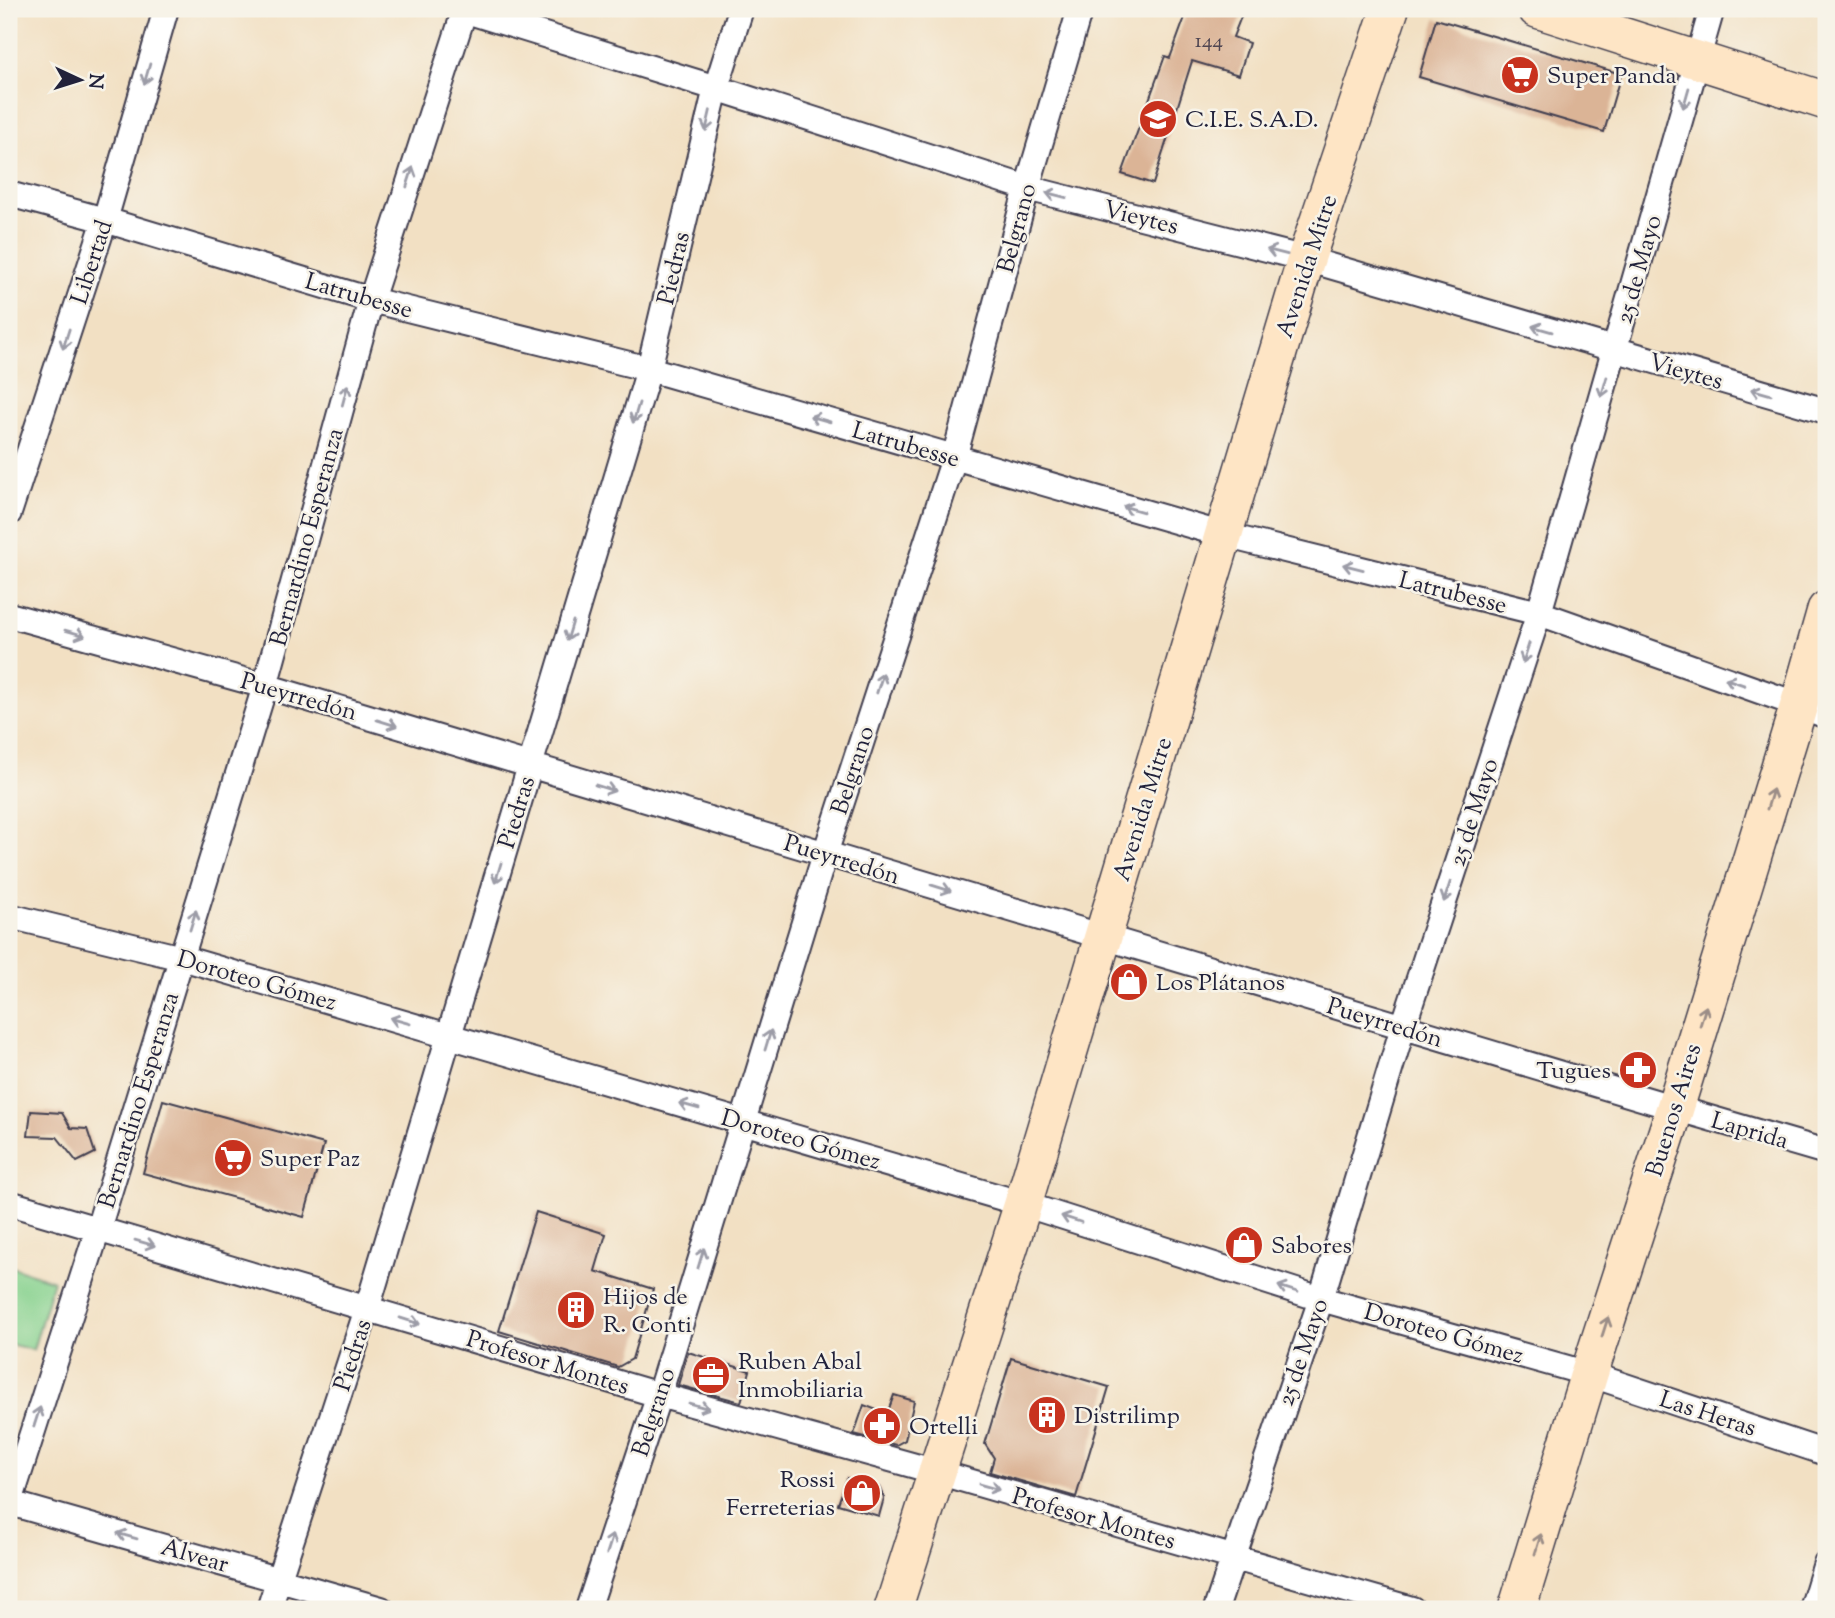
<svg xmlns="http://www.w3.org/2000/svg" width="1835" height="1618" font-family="'Sorts Mill Goudy',serif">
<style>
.green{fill:#87d28f;stroke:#547a65;stroke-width:2}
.building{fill:#dbb496}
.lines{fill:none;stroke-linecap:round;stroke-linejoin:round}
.street-casing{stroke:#413e4f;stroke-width:28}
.secondary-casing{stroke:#413e4f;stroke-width:40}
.street{stroke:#fff;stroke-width:24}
.secondary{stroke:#fee5c5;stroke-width:37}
.oneway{stroke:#9c9ca7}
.oneway2{stroke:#9b8d87}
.labels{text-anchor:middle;stroke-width:5;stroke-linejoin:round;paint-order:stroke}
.number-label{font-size:21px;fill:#504652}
.poi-label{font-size:24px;fill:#22223b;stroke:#f7f3e8;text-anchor:start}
.street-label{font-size:24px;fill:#22223b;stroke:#f7f3e8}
</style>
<rect width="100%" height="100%" fill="#f7f3e8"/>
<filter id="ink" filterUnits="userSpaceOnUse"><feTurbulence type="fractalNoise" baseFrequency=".0143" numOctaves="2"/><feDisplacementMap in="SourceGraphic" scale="14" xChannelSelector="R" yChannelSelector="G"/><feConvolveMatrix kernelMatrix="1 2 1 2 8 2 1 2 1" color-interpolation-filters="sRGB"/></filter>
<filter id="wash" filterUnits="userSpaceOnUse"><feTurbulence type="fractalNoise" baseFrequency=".00686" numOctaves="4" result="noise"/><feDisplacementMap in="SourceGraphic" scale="28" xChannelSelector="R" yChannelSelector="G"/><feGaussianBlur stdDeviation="1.57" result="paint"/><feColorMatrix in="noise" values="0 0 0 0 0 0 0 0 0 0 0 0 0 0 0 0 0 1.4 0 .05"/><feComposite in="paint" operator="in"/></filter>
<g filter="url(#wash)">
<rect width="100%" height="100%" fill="#f2e0c3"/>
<path class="green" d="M9,1266L53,1281L33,1350L9,1344Z"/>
<g id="blocks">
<path class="building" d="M1188,9H1244L1233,37L1249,43L1239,75L1192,61L1153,184L1122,174L1165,56L1170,58Z
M1436,19L1621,74L1604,132L1419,77Z
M1629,1054L1655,1062L1650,1078L1642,1083L1622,1077Z
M163,1100L324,1144L304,1217L143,1173Z
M31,1111L62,1113L71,1128L87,1129L95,1153L77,1162L57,1137L28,1136Z
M536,1212L606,1234L595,1271L653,1289L632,1359L618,1367L499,1331Z
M688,1352L750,1371L741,1402L678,1385Z
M1011,1358L1109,1387L1076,1497L990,1472L994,1458L985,1444Z
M894,1395L914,1401L905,1440L896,1445L854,1434L864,1405L887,1414Z
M847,1478L879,1487L884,1498L879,1516L838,1504Z"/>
</g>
</g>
<g filter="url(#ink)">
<use href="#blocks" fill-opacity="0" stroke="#413e4f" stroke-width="2"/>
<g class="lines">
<defs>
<path id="street" d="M460,9L716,88L1027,188L1306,259L1826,411
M9,194L105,220L371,300L649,369L1224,535L1539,613L1799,705L1826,716
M9,513L105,220L166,9
M9,615L265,686L1675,1108L1826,1152
M9,916L182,958L1023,1204L1321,1299L1589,1374L1826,1453
M9,1203L659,1395L937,1472L1412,1609
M10,1503L381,1609
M9,1505L98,1229L265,686L371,300L465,9
M269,1609L367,1309L649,369L716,88L741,9
M588,1609L659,1395L825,854L954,458L1027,188L1080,9
M1216,1609L1321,1299L1403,1027L1539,613L1712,9
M1812,1609L1826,1563"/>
<path id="secondary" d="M1537,9L1826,101
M893,1609L1023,1204L1306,259L1390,9
M1517,1609L1589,1374L1675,1108L1799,705L1826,610"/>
</defs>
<use href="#street" class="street-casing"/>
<use href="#secondary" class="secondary-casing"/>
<use href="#street" class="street"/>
<use href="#secondary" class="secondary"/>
</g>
<defs><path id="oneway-shaft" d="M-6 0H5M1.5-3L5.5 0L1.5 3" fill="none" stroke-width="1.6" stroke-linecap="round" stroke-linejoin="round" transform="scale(1.75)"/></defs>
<g class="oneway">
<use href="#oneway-shaft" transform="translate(147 74) rotate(106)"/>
<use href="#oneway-shaft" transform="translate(1686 98) rotate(106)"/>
<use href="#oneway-shaft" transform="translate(708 121) rotate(103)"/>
<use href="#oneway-shaft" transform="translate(410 177) rotate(-72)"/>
<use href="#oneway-shaft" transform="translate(1056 195) rotate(-166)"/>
<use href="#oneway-shaft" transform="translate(1277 252) rotate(-166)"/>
<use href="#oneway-shaft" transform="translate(1542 329) rotate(-164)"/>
<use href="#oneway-shaft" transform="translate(66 339) rotate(108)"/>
<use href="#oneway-shaft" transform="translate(1604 387) rotate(106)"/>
<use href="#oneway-shaft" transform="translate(1761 392) rotate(-164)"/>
<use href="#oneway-shaft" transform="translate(345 395) rotate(-75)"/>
<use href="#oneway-shaft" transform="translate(636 413) rotate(107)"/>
<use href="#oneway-shaft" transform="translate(820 419) rotate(-164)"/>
<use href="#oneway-shaft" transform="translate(1133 509) rotate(-164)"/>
<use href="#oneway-shaft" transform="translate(1353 567) rotate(-166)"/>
<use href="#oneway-shaft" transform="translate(570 631) rotate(107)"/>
<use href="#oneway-shaft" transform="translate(75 633) rotate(16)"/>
<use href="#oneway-shaft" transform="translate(1526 653) rotate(108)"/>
<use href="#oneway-shaft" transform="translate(1735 682) rotate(-161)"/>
<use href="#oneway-shaft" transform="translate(880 683) rotate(-72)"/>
<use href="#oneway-shaft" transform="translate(387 723) rotate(17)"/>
<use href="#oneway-shaft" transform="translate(605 788) rotate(17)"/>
<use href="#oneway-shaft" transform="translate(498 873) rotate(107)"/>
<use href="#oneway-shaft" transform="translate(941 888) rotate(17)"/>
<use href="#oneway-shaft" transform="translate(1447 892) rotate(108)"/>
<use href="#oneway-shaft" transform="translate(193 920) rotate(-73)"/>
<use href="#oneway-shaft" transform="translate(400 1021) rotate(-164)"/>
<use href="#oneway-shaft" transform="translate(768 1040) rotate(-73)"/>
<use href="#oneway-shaft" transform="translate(689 1106) rotate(-164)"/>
<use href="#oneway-shaft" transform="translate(1071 1219) rotate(-162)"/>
<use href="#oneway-shaft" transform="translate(145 1243) rotate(16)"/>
<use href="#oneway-shaft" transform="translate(701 1258) rotate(-73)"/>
<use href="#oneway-shaft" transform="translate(1288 1289) rotate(-162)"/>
<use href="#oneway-shaft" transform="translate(410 1321) rotate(17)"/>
<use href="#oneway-shaft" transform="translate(699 1406) rotate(16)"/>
<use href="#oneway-shaft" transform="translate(37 1417) rotate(-72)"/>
<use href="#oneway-shaft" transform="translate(989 1487) rotate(16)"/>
<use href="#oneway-shaft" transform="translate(127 1536) rotate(-164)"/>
<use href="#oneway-shaft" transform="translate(610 1544) rotate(-72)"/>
</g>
<g class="oneway2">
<use href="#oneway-shaft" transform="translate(1770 799) rotate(-73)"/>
<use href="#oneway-shaft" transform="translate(1703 1016) rotate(-73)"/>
<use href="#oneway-shaft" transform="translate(1605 1327) rotate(-72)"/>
<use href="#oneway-shaft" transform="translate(1538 1544) rotate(-73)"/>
</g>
</g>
<defs>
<symbol id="supermarket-disc" viewBox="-11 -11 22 22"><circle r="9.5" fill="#c8321e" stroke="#f7f3e8"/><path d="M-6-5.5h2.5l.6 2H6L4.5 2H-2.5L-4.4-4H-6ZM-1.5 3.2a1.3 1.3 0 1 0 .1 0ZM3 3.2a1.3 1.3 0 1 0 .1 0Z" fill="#fff"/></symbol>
<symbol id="school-disc" viewBox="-11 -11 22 22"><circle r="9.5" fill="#c8321e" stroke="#f7f3e8"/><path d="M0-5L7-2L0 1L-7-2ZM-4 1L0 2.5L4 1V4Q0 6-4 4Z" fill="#fff"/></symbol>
<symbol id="shop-disc" viewBox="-11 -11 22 22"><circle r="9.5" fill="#c8321e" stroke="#f7f3e8"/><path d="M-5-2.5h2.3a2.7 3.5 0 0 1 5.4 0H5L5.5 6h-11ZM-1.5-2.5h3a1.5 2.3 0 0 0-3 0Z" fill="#fff"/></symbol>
<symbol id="pharmacy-disc" viewBox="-11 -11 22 22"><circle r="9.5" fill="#c8321e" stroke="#f7f3e8"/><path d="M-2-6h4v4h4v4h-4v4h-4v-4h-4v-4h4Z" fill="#fff"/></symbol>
<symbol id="building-disc" viewBox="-11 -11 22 22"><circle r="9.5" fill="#c8321e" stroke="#f7f3e8"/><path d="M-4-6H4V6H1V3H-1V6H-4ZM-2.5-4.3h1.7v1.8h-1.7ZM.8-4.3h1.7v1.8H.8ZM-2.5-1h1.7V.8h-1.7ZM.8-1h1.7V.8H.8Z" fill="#fff"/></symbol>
<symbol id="office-disc" viewBox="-11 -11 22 22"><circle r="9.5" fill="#c8321e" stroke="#f7f3e8"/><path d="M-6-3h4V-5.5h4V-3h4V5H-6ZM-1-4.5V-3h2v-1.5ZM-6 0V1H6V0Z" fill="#fff"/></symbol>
</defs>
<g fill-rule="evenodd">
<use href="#supermarket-disc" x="1498" y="53" width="44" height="44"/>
<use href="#school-disc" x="1136" y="97" width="44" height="44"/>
<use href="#shop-disc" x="1107" y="960" width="44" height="44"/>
<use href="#pharmacy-disc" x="1616" y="1048" width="44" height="44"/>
<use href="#supermarket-disc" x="211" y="1136" width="44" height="44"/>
<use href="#shop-disc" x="1222" y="1223" width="44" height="44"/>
<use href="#building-disc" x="554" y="1288" width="44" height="44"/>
<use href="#office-disc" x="689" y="1353" width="44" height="44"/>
<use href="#building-disc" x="1025" y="1393" width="44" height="44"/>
<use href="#pharmacy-disc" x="860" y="1404" width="44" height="44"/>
<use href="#shop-disc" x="840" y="1471" width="44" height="44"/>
</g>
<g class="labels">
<g class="number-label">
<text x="1209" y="47">144</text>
</g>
<g class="poi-label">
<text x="1547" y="83">Super Panda</text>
<text x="1185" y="127">C.I.E. S.A.D.</text>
<text x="1156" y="990">Los Plátanos</text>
<text x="1611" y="1078" text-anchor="end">Tugues</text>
<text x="260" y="1166">Super Paz</text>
<text x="1271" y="1253">Sabores</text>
<text x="603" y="1304">Hijos de<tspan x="603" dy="28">R. Conti</tspan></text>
<text x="738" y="1369">Ruben Abal<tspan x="738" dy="28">Inmobiliaria</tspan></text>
<text x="1074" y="1423">Distrilimp</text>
<text x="909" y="1434">Ortelli</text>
<text x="835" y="1487" text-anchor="end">Rossi<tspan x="835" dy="28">Ferreterias</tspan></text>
</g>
<g class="street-label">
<text transform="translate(1141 217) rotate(14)" y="8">Vieytes</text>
<text transform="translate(1016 228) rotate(-75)" y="8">Belgrano</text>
<text transform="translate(91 262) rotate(-72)" y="8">Libertad</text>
<text transform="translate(1306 266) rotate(-72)" y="8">Avenida Mitre</text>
<text transform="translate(673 268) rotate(-77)" y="8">Piedras</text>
<text transform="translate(1638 269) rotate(-74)" y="8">25 de Mayo</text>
<text transform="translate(359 295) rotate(16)" y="8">Latrubesse</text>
<text transform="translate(1686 371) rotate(16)" y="8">Vieytes</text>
<text transform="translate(906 444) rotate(16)" y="8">Latrubesse</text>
<text transform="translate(306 537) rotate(-75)" y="8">Bernardino Esperanza</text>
<text transform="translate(1453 592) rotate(14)" y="8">Latrubesse</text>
<text transform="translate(299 696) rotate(16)" y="8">Pueyrredón</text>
<text transform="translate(852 770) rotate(-72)" y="8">Belgrano</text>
<text transform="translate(1142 809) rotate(-73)" y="8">Avenida Mitre</text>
<text transform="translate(516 812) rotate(-73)" y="8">Piedras</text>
<text transform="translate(1473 812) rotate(-72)" y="8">25 de Mayo</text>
<text transform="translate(842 859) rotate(17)" y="8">Pueyrredón</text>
<text transform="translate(257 980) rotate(16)" y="8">Doroteo Gómez</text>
<text transform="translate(1385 1022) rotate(17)" y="8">Pueyrredón</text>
<text transform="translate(138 1100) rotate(-73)" y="8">Bernardino Esperanza</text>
<text transform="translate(1673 1110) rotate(-73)" y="8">Buenos Aires</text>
<text transform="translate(1750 1130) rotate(16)" y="8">Laprida</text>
<text transform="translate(801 1139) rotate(16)" y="8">Doroteo Gómez</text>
<text transform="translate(1444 1333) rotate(16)" y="8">Doroteo Gómez</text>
<text transform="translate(1302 1352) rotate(-71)" y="8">25 de Mayo</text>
<text transform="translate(352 1355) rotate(-72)" y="8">Piedras</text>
<text transform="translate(548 1362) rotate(17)" y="8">Profesor Montes</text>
<text transform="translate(653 1412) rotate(-72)" y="8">Belgrano</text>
<text transform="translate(1708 1413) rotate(18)" y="8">Las Heras</text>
<text transform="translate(1094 1518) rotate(16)" y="8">Profesor Montes</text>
<text transform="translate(195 1555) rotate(16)" y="8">Alvear</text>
</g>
</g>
<rect width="1835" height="1618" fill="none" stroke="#f7f3e8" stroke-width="35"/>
<g transform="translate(80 80) rotate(94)" stroke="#f7f3e8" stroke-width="5" paint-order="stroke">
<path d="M0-5L12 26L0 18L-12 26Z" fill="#22223b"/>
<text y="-10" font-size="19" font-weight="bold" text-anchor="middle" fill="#22223b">N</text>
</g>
</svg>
